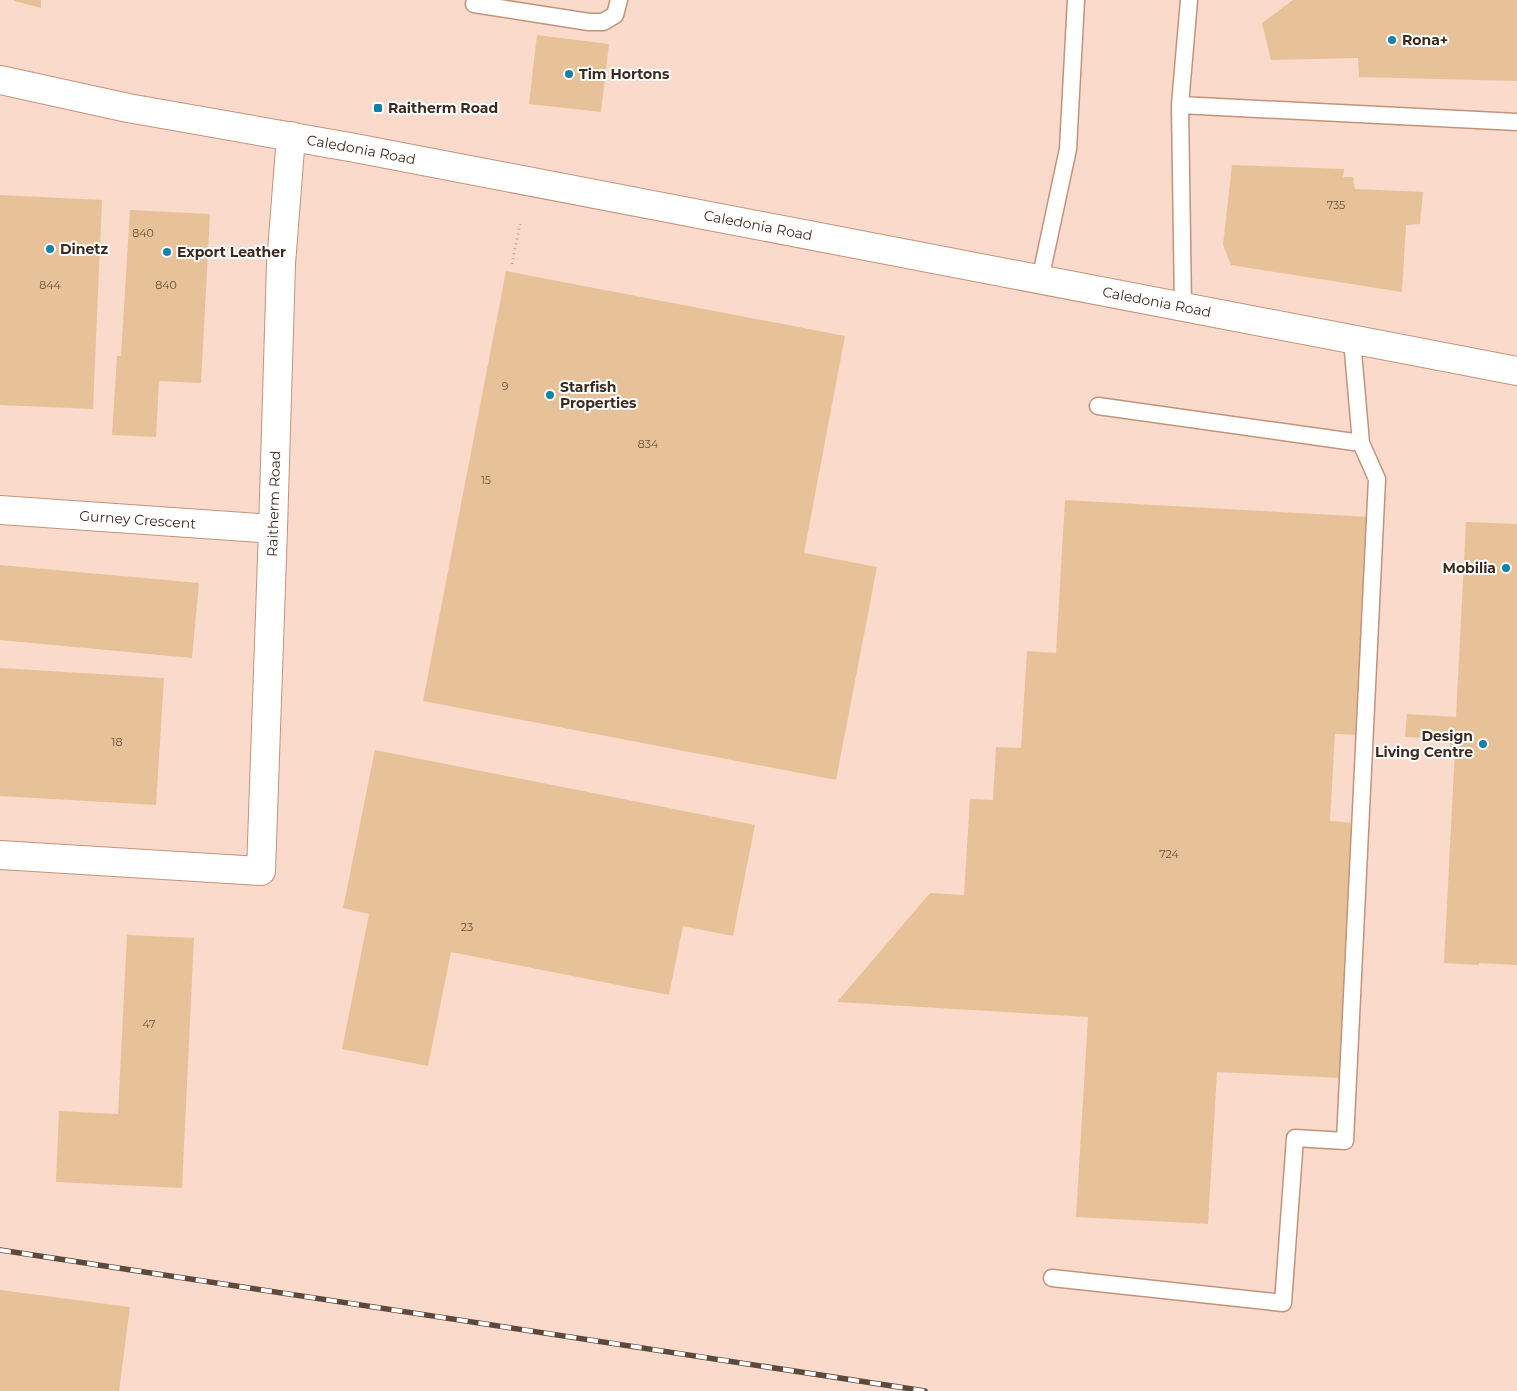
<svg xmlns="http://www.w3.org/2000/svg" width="1517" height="1391" font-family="Montserrat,sans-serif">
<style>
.building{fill:#e7c298}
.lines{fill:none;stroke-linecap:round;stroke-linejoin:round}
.lane-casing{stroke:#c39379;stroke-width:19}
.street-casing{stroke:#c39379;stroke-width:30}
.secondary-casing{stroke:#c39379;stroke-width:30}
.path{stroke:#c0a496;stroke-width:3;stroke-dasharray:1 4;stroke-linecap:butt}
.lane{stroke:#fff;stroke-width:16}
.street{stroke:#fff;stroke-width:28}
.secondary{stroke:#fff;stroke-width:28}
.rail-casing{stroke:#5d483c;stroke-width:5.5}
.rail{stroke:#fff;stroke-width:4;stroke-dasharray:11;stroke-linecap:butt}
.poi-dot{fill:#1282a9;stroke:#fff;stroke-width:2}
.labels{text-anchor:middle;stroke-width:4;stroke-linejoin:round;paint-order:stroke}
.number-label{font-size:11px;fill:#68503d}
.poi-label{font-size:14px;font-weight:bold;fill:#3d2a1f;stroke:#fff;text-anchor:start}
.street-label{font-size:14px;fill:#3d2a1f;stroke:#fff}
</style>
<rect width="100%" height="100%" fill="#fadaca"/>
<path class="building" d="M14,0H41V8L14,1Z
M1293,0H1517V81L1359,77L1358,58L1271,60L1262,23Z
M537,35L609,44L601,112L529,104Z
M1232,165L1344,169L1343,177H1353L1355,189L1423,192L1420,224L1406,225L1402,292L1231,265L1223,245Z
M0,195L102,200L93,409L0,405Z
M130,210L210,214L201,383L159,381L156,437L112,435L117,356H121Z
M506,271L845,336L804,553L877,567L836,780L423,701Z
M1065,500L1370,517L1358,735L1335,734L1330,821L1357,823L1343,1078L1217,1072L1208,1224L1076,1217L1088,1017L837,1002L930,893L964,895L970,799L993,800L996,747L1021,748L1027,651L1056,653Z
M1466,522L1517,524V965L1479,963V965L1444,963L1455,749H1450V739L1405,737L1407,714L1456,717Z
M0,565L199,583L192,658L0,640Z
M0,668L164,678L156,805L0,796Z
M375,750L755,825L733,936L683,926L669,995L451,952L428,1066L342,1049L369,914L343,908Z
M127,935L194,938L182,1188L56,1182L59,1111L118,1114Z
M0,1290L130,1307L119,1391H0Z"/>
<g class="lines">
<defs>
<path id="lane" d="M474,4L589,22H603L615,15L619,0
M1180,105L1517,122
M1040,280L1068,149L1076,0
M1183,307L1180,105L1189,0
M1098,406L1361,443L1352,340
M1052,1278L1283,1303L1295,1138L1345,1141L1377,479L1361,443"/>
<g id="street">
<path id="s1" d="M0,510L273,529"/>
<path id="s2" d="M0,855L261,871L273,529L281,264L291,136"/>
</g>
<g id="secondary">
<path id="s3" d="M0,80L128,108L355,148L1517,371"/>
</g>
</defs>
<use href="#lane" class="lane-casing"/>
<use href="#street" class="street-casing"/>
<use href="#secondary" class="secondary-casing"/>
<path class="path" d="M512,264L520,224"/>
<use href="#lane" class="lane"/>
<use href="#street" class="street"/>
<use href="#secondary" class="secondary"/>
<defs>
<path id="rail" d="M0,1250L925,1391"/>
</defs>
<use href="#rail" class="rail-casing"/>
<use href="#rail" class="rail"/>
</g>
<g class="poi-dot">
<circle cx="1392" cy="40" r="5"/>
<circle cx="569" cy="74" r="5"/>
<rect x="373" y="103" width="10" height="10" rx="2.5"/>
<circle cx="50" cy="249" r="5"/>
<circle cx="167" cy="252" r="5"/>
<circle cx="550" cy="395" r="5"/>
<circle cx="1506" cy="568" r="5"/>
<circle cx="1483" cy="744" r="5"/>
</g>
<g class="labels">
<g class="number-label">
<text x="1336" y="209">735</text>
<text x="143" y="237">840</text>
<text x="50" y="289">844</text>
<text x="166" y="289">840</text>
<text x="505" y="390">9</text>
<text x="648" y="448">834</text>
<text x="486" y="484">15</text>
<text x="117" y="746">18</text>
<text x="1169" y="858">724</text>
<text x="467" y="931">23</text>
<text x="149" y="1028">47</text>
</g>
<g class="poi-label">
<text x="1402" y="45">Rona+</text>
<text x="579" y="79">Tim Hortons</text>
<text x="388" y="113">Raitherm Road</text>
<text x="60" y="254">Dinetz</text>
<text x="177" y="257">Export Leather</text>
<text x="560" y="392">Starfish<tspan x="560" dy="16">Properties</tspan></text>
<text x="1496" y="573" text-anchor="end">Mobilia</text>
<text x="1473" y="741" text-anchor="end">Design<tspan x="1473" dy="16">Living Centre</tspan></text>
</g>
<g class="street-label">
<text dy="5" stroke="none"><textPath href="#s3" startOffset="368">Caledonia Road</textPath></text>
<text dy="5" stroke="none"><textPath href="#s3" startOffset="772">Caledonia Road</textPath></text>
<text dy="5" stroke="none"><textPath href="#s3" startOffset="1178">Caledonia Road</textPath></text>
<text dy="5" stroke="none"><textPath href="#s2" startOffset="629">Raitherm Road</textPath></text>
<text dy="5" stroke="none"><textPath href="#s1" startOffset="138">Gurney Crescent</textPath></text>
</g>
</g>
</svg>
